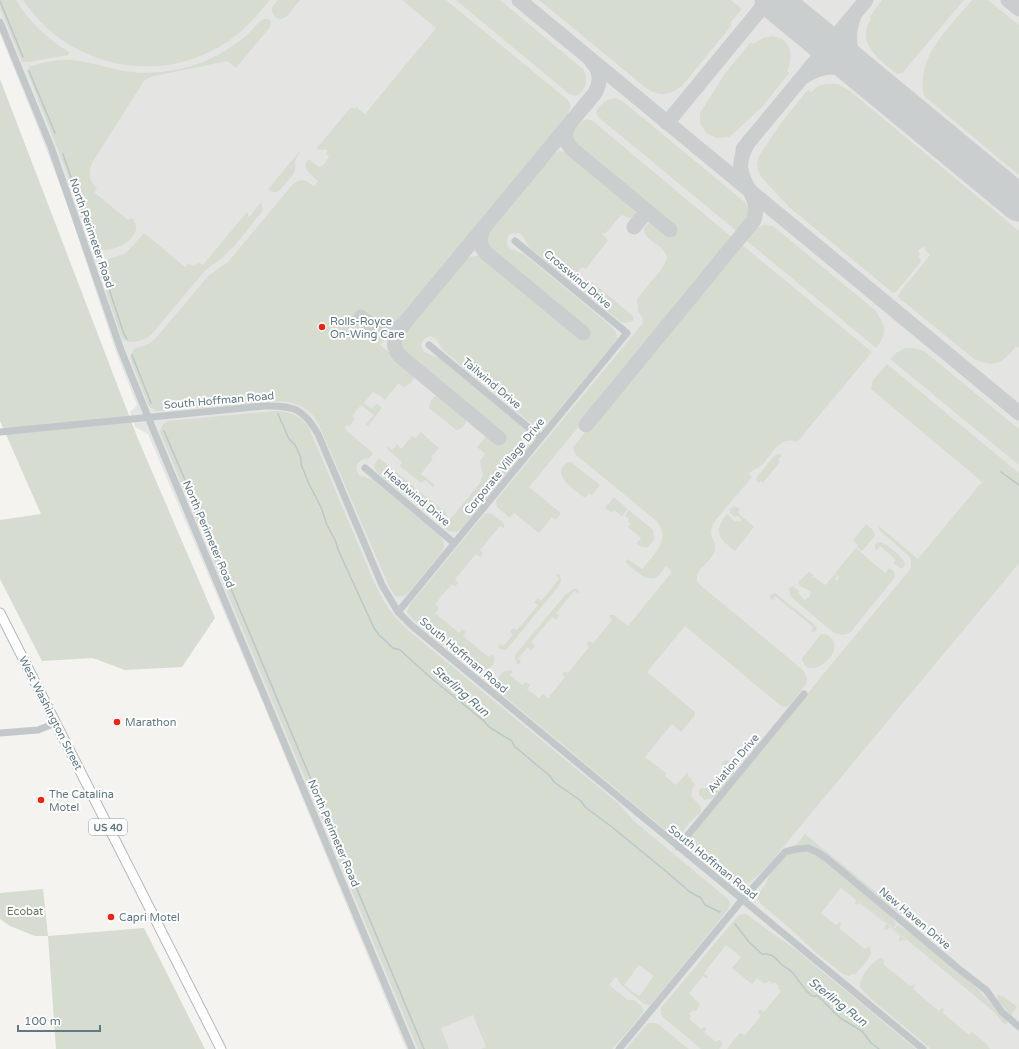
<svg xmlns="http://www.w3.org/2000/svg" width="1019" height="1049" font-family="'Varela Round',sans-serif">
<style>
.built{fill:#e4e5e3}
.green{fill:#d6dcd0;fill-rule:evenodd}
.lines{fill:none;stroke-linecap:round;stroke-linejoin:round}
.stream{stroke:#b8c8ca;stroke-width:1.5}
.taxiway{stroke:#cacece;stroke-width:15}
.runway{stroke:#cacece;stroke-width:37}
.major-casing{stroke:#b3b9bb;stroke-width:11}
.minor{stroke:#c2c7c9;stroke-width:7}
.major{stroke:#fff;stroke-width:9}
.poi-dot{fill:#f32310;stroke:#fff;stroke-width:1.5}
.labels{text-anchor:middle;stroke-width:4;stroke-linejoin:round;paint-order:stroke}
.shield{fill:#fff;stroke:#90a1a8;stroke-width:1}
.shield-label{font-size:10px;font-weight:bold;fill:#607983}
.street-label{font-size:11px;fill:#607983;stroke:#fff}
.poi-label{font-size:11px;fill:#607983;stroke:#fff;text-anchor:start}
.park-label{font-size:11px;fill:#687a5f;stroke:#fff}
.water-label{font-size:12px;font-style:italic;fill:#5b7c81;stroke:#fff}
</style>
<rect width="100%" height="100%" fill="#f4f3ef"/>
<path class="built" d="M0,0H1019V1049H406L262,701L148,434L135,427L130,412L137,405L116,352L67,204L42,138L0,34Z"/>
<path class="green" d="M0,0H16C29,21 47,39 69,52L68,55L29,62H22L0,8Z
M23,0H270C255,18 240,35 219,47C152,86 65,64 23,0Z
M278,0H300L286,17L281,19L276,18L272,12V7Z
M402,0H446L568,100L571,106L566,119L380,345L415,374C414,381 410,385 403,387L399,383L385,400L378,394L377,395L373,392L364,403L372,409L377,403L382,408L368,426L366,424L374,415L361,405L352,416L355,419L349,427L347,425L345,427L346,430L373,453L369,458C359,459 353,466 359,475L373,480L440,536C445,541 445,547 442,552L408,593C404,596 400,597 395,596L389,586L318,423L312,414L304,408L296,404L283,401L156,411L149,406L147,402L130,358L134,349L150,343L155,339L209,275L228,262L294,183C303,177 306,181 314,186L318,181C312,175 299,167 309,159L319,167C325,165 326,162 329,156L326,154L328,151L325,149L322,150L316,149L351,107L355,109L356,107L365,114L436,28Z
M456,0H500L583,69C589,78 586,91 576,96L569,94Z
M539,0H731L742,9L730,23L732,25L682,86C668,95 662,97 647,89Z
M882,0H964L905,70L902,73L897,74C880,60 855,44 871,19L869,18Z
M972,0H988L1019,25V175L924,96C915,57 950,27 972,0Z
M263,19H267L271,21L270,27L236,68L227,61L150,77L144,81L92,163C88,173 89,180 97,188L94,192L128,220L132,218C150,238 104,260 91,245L66,170L27,71L30,66C44,63 58,59 72,60C86,61 100,66 114,69C148,77 186,72 218,55C228,49 239,42 248,34C253,29 258,23 263,19Z
M773,36C792,39 794,57 787,71L789,73L787,76L762,107L734,133L729,137L717,138L706,133L700,123V113L724,75L749,44L751,42L753,44L763,38Z
M0,79L138,439L215,618L182,667L125,670L93,658L42,661L0,579V520L41,514L0,421Z
M826,84H838L850,91L1019,231V348L1016,346C1002,364 995,368 974,359L898,297L900,292L930,255L925,250V247L921,248L918,251L920,254L918,256L921,260L920,263L896,292L893,293L789,207L762,178L759,173L757,165L759,156L781,123L806,92L809,90L811,92L818,86Z
M616,98L621,100L746,203C752,216 747,223 739,233L598,117L596,112C599,105 607,98 616,98Z
M587,119L593,121L734,239L529,487L561,513L556,520L552,517L539,533L514,513L510,518L497,507L496,500L643,323L642,317L638,312L637,299L663,267L667,258C665,244 644,242 644,229L648,224L655,223L669,234L675,228L585,154C583,150 577,147 574,142C568,133 578,123 587,119Z
M559,151L566,152L580,161L634,205C637,212 636,216 629,218L621,215L605,234L603,232L602,234L608,240L586,269L582,267L578,271L581,274L575,282H571L529,247L523,236L519,233L510,234C499,249 517,250 525,255L611,326L616,332L617,339L548,423L538,427L528,421L443,350L436,339L430,336L424,339L421,345L424,352L439,358L526,430C531,435 533,441 529,447L462,528L456,532L448,531L445,528L447,523L480,483L483,475L480,461L485,454L477,447L488,434L497,442L503,435L414,362C407,352 397,350 403,336L466,259C481,251 482,259 494,265L584,338L589,332L500,258C491,248 484,247 489,232L552,155Z
M299,152H300C292,163 297,164 294,173C292,176 280,191 277,192C273,193 271,191 268,189Z
M261,202L263,210C251,225 240,241 226,254C220,261 211,265 204,272L151,335C142,341 132,345 122,339L99,270L100,265L104,261L126,253L144,233L185,267L188,264L194,266L199,263L203,265L247,212L249,217Z
M764,225L773,226L876,311C885,326 889,332 876,348L747,241L745,239C751,232 755,227 764,225Z
M741,244L872,352L797,442C780,435 772,455 762,465C758,469 754,468 749,474L752,477L714,522C706,538 717,538 715,549C714,559 701,566 697,575V580L699,584L804,671L807,679L806,684L790,705L784,707L781,706L685,626L647,672L695,712V715L681,732L672,724L645,757L666,773L665,776L676,785L688,772V776L695,784L692,789L691,796L701,807V812L691,821L682,832L674,835L669,833L498,691C494,682 498,677 504,671L511,670L513,672L510,675L522,685L526,682L530,685L527,689L539,698L543,694L548,698L565,677L562,674L565,671L568,673L589,647L586,644L589,641L593,643L612,620L609,616L610,615H614L628,626L672,572L666,566C663,569 661,574 658,576C647,585 633,568 625,562L628,559L642,569C654,554 674,537 654,519L576,455L574,451L573,447Z
M586,280L592,282L633,316L634,320L627,323L621,322L581,290V286Z
M906,348H914L924,351L1019,429V465L890,359L896,353Z
M887,364L1019,473V563L765,869L749,883L740,885L727,877L690,845L689,842L691,835L911,568V559L908,555L879,530V526L918,559L982,482L871,389L873,380Z
M441,394L467,416C466,424 465,428 456,430L429,408C430,400 433,396 441,394Z
M275,411C290,411 301,416 309,428L374,582L386,605L396,618L409,631L618,803L634,821L728,899L730,904L727,911L651,1004L648,1005L644,1004L621,985L620,983H619L618,979L615,977L609,985L628,1000C634,998 642,1005 644,1011L625,1035L612,1049H481L486,1047L473,1015L441,1028L449,1049H418L160,432L163,424L168,421ZM639,965L654,976L639,996L624,985Z
M421,432L439,448L431,457L433,459L421,474L435,485L433,487L425,480L421,483L400,466L402,462L386,448L388,447L392,450L397,444L401,449L412,436L415,438Z
M778,454L782,455L778,460L780,462L763,483L761,481L759,483L756,480V478L775,455Z
M379,458L445,512L447,515L442,521L439,522L435,520L379,474L375,469L374,465Z
M571,462L600,485L592,495L589,493L585,498C575,490 551,476 566,463Z
M614,497L628,509L622,516L615,511L611,512L605,508Z
M734,506L740,509L738,512L742,517V519L743,517L754,527L735,551C719,538 712,533 727,514L735,521H738L739,522L742,520L738,516L735,517L730,513V510L731,508L735,510L732,508Z
M629,510L653,530L654,540L648,547H642L636,543L641,539L640,537L628,527L631,524L628,522L629,519L625,516Z
M487,513L492,514L504,523V528L500,526L480,550L483,553L480,557L476,554L455,579L458,583L455,587L452,584L435,604L439,608L435,613L459,633L462,629L466,632L463,636L489,657L492,654C501,665 483,675 473,669L474,668C450,652 427,634 407,613L408,608L412,602L482,517Z
M866,524L874,531L875,536L862,551L857,547L858,545L853,540Z
M879,542C885,542 904,557 905,564L902,569L894,564L895,559L880,546L877,550L875,548V544Z
M856,548L885,573L889,568L894,572L895,577L850,633L843,635L834,633L791,597L789,588L793,586L800,592L798,593L805,600L808,597L809,598L811,593L810,591L800,586L798,582L809,572L814,575L812,577L814,578L815,577L825,585L835,574L838,576L835,579L837,581L839,576L835,573Z
M558,574L560,575L561,581L558,587L507,649L503,650L498,648V647L500,644L503,646L513,635L510,632L513,628L517,630L538,605L534,602L538,598L541,601L559,579L556,575Z
M574,589H578L579,592L578,593L574,591L556,613L559,616L556,620L552,617L531,642L535,646L531,650L528,647L518,658L521,662L519,664H517L515,659V655L566,594Z
M775,593L815,625L817,629L816,631L812,633V626L775,596L773,600L770,598V595Z
M821,634C825,634 827,634 830,637C848,652 806,685 802,658Z
M727,760L734,765V773L713,798L705,800L699,795V791L701,788L706,789L724,768L722,765V762Z
M805,834L892,905L904,913L903,916L808,845H800L795,846Z
M804,851L813,853L819,857L889,915L897,924L893,928L842,887L906,940L905,941L903,939L900,942L899,941L900,936L889,927L887,930L885,929L884,928L886,924L859,903L857,905L855,904L856,900L841,888L821,913L836,925L840,922L841,925L839,928L865,949L869,946C876,955 862,966 857,972L854,975L852,974L849,976L843,974L815,952L794,932L761,904L758,899V894L765,885L771,872L785,856L791,853Z
M43,889L48,936L144,928L205,1049H56L48,936H35L10,926L0,919V893Z
M746,914L795,949L916,1049H727L740,1033L745,1035L761,1016L758,1013L759,1010H761L764,1012L781,991L778,988L779,986L774,982L773,984L769,981L766,983H763L757,978L752,984L732,968L741,957L726,945L704,973L708,977L706,978L703,976L689,993L700,1004L696,1011L693,1010L689,1014L691,1017L689,1019L701,1029L705,1027L706,1029L704,1032L716,1042L719,1040L722,1042V1046L719,1049H701L664,1018L661,1014V1008L731,924L739,915Z
M898,925L915,936L973,984L1008,1022L1005,1025L994,1012L894,929Z
M882,958L885,961L883,964L910,986L914,984L915,986L913,989L939,1011L942,1008L944,1009L943,1013L969,1035L972,1032L987,1044L990,1049H931L870,998L860,987C859,978 873,959 882,958Z
M998,994L1002,997L1003,996L1017,1007L1011,1015L998,1001L997,997Z
M648,1023H655L659,1025L689,1049H626Z"/>
<g class="lines">
<path class="stream" d="M0,1L23,57
M29,71L55,133
M63,154L94,244
M102,268L124,334L127,339
M132,355L151,403
M278,414L289,439L295,445L301,458V464L309,484L321,507L327,525L335,540L339,552L374,628L379,635L393,648L400,650L431,678L484,721L489,727L512,741L514,746L550,776L554,782L581,801L585,807L612,827L668,873L690,892L701,898L705,905L720,912
M164,431L201,517L424,1049
M1001,472L1019,485
M735,924L749,942L762,954C773,953 775,958 782,965C785,967 789,969 792,972C799,980 804,990 812,996H818L840,1018L862,1031L871,1043L879,1049"/>
<path class="taxiway" d="M519,0L1019,413
M1008,0L1019,9
M854,16C845,38 850,60 867,76
M805,76C845,50 875,86 904,110
M667,123L768,0
M568,126C564,134 565,142 572,149L670,230
M743,149L866,0
M634,227L647,211
M483,229C479,238 479,246 486,253L583,333
M361,317C375,329 386,337 403,325
M586,425L754,220C764,188 724,182 749,141
M499,438L401,357C390,346 394,336 403,325L595,93C601,82 601,71 592,62"/>
<path class="runway" d="M773,0L1019,203"/>
<defs>
<path id="major" d="M0,613L221,1049"/>
</defs>
<use href="#major" class="major-casing"/>
<path class="minor" d="M0,22L51,147L121,350L148,417L412,1049
M429,345L541,438
M0,432L263,406C293,405 303,408 318,434L382,585L398,612L411,625L923,1049
M365,468L454,543
M398,612L627,333L515,241
M0,733L38,730L56,723
M678,847L804,694
M619,1049L742,900L785,852L796,849L808,848L817,852L826,858L959,969L986,990L1002,1012L1019,1027"/>
<use href="#major" class="major"/>
</g>
<g class="poi-dot">
<circle cx="322" cy="327" r="4"/>
<circle cx="117" cy="722" r="4"/>
<circle cx="41" cy="800" r="4"/>
<circle cx="111" cy="917" r="4"/>
</g>
<g class="labels">
<rect class="shield" x="89" y="819" width="38" height="16" rx="3"/>
<g class="shield-label">
<text x="108" y="831">US 40</text>
</g>
<g class="street-label">
<text transform="translate(92 233) rotate(71)" y="4">North Perimeter Road</text>
<text transform="translate(578 279) rotate(40)" y="4">Crosswind Drive</text>
<text transform="translate(492 383) rotate(40)" y="4">Tailwind Drive</text>
<text transform="translate(219 400) rotate(-5)" y="4">South Hoffman Road</text>
<text transform="translate(504 466) rotate(-51)" y="4">Corporate Village Drive</text>
<text transform="translate(417 497) rotate(40)" y="4">Headwind Drive</text>
<text transform="translate(209 534) rotate(67)" y="4">North Perimeter Road</text>
<text transform="translate(464 655) rotate(40)" y="4">South Hoffman Road</text>
<text transform="translate(51 713) rotate(63)" y="4">West Washington Street</text>
<text transform="translate(733 763) rotate(-50)" y="4">Aviation Drive</text>
<text transform="translate(334 833) rotate(67)" y="4">North Perimeter Road</text>
<text transform="translate(713 862) rotate(39)" y="4">South Hoffman Road</text>
<text transform="translate(915 918) rotate(40)" y="4">New Haven Drive</text>
</g>
<g class="poi-label">
<text x="330" y="325">Rolls-Royce<tspan x="330" dy="13">On-Wing Care</tspan></text>
<text x="125" y="726">Marathon</text>
<text x="49" y="798">The Catalina<tspan x="49" dy="13">Motel</tspan></text>
<text x="119" y="921">Capri Motel</text>
</g>
<g class="park-label">
<text x="25" y="915">Ecobat</text>
</g>
<g class="water-label">
<text transform="translate(461 691) rotate(41)" y="4">Sterling Run</text>
<text transform="translate(838 1002) rotate(38)" y="4">Sterling Run</text>
</g>
</g>
<path d="M18 1025v6h82v-6" fill="none" stroke="#607983" stroke-width="2"/>
<text x="24" y="1025" font-size="12" fill="#607983" stroke="#ffffff" stroke-width="3" paint-order="stroke">100 m</text>
</svg>
